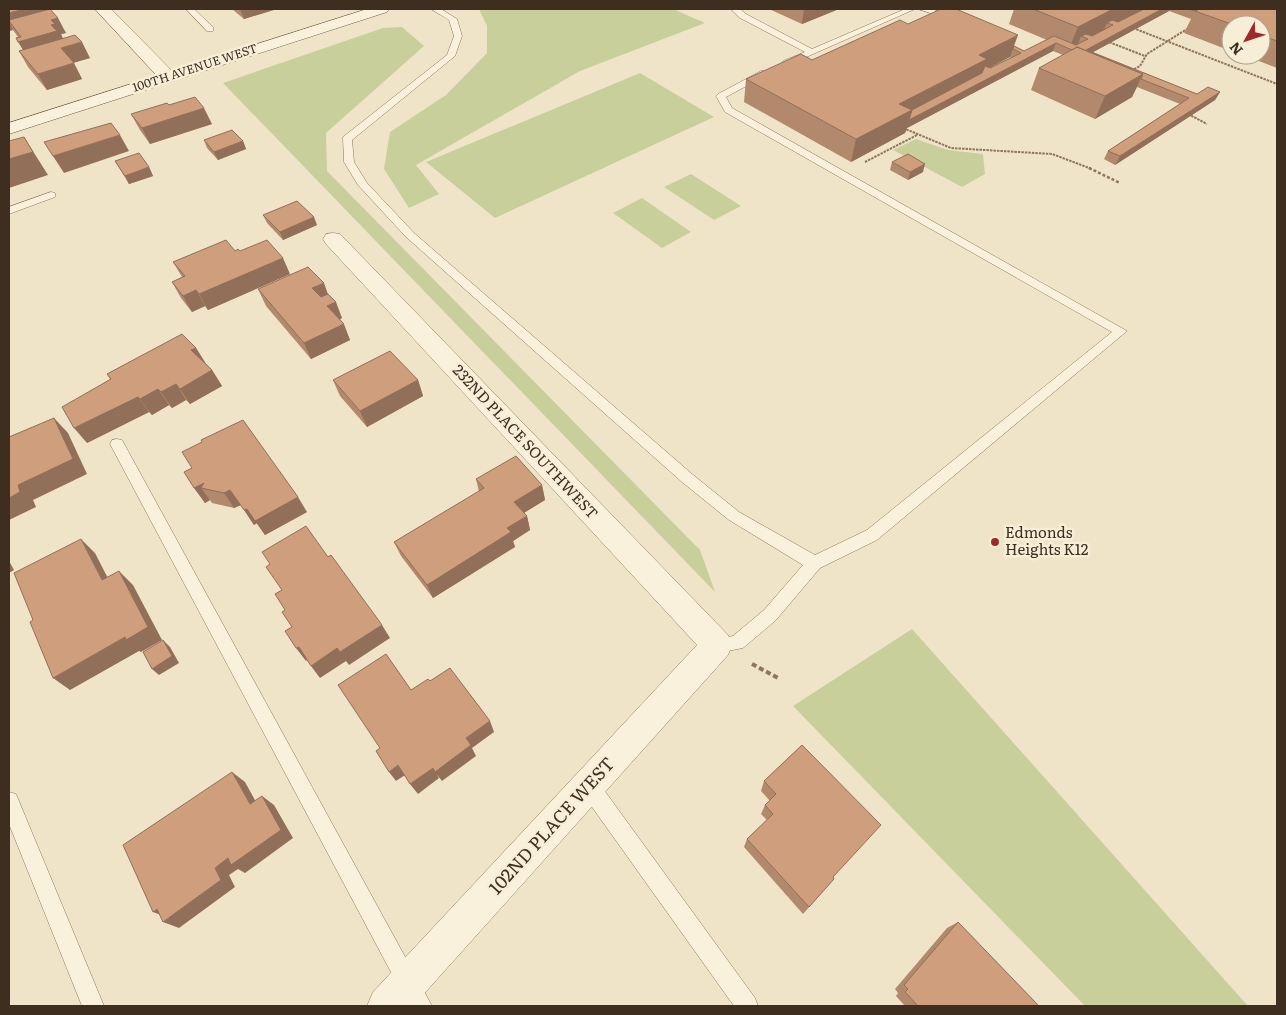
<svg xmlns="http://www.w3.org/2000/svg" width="1286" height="1015" font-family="Literata,serif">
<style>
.green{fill:#c9cf9b}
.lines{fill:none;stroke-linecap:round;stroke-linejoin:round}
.service-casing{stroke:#8d765c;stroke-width:1}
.minor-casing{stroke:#8d765c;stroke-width:1}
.tertiary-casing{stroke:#8d765c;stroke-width:1}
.secondary-casing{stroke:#6f573f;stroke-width:1}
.path-far2{stroke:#8d765c;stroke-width:2;stroke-dasharray:2.5 1;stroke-linecap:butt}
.path-far1{stroke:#8d765c;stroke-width:2.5;stroke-dasharray:3 2;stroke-linecap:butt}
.path{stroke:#8d765c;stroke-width:4;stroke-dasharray:5 3;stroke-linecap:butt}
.service{fill:#faf1dc;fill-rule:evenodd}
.minor{fill:#faf1dc;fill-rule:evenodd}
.tertiary{fill:#faf1dc;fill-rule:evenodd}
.secondary{fill:#faf1dc;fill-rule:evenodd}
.wall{fill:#b2896c;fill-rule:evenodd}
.shaded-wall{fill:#916f58}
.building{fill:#cf9f7d;stroke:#916f58}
.poi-dot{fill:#9e2a2b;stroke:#f7eed8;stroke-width:2}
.labels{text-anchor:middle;stroke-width:5;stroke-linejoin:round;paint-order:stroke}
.far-street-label{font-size:12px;fill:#3d2e20;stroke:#f7eed8}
.street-label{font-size:15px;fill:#3d2e20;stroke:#f7eed8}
.poi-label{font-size:15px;fill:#3d2e20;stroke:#f7eed8;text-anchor:start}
.near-street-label{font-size:18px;fill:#3d2e20;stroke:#f7eed8}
</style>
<rect width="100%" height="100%" fill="#f0e4c8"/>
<path class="green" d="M479,9H673L705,23L580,71L416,165L439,194L409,208L384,169L390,132L446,95L487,53V26Z
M402,27L424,46L326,133L327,171L700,550L715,592L223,83L383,28Z
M640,73L714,117L495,218L426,162Z
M916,139L948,150L983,154L985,174L962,187L893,150Z
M691,174L741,206L714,220L664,187Z
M642,198L691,232L662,248L613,213Z
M912,629L1248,1006H1085L793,706Z"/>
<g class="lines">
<defs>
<path id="service" d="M186,9H194L213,27V31H207Z
M431,9H441L457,19L462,36L455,56L352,140L354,162L367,183L414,233L692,474L739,512L815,555L867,530L1112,332L725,112L716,96L718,94L761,71H767V75L726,97L732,108L1127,331L877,540L820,568L776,620L743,648L717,653L711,650L709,645L711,640L733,636L764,610L803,565L729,520L682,482L406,237L358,185L344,162L343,137L447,55L454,36L449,20Z
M731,9H740L746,14L812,49L905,9H915L786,66L782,63L783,61L805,52L740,18Z
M918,9H931L956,17L952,20Z
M51,192L55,193V197L9,214V207Z
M117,439L122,440L432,1006H409L110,444L112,440Z
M589,777L596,779L755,998L758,1006H734L582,793L580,786L582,779Z
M9,792L16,794L104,1006H82L9,824Z"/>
<path id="minor" d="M333,233L340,234L728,635L732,645L728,655L413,1006H367L373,992L697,645L326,244L323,239L326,234Z"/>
<path id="tertiary" d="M95,9H111L174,73L176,77L174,81H162Z"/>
<path id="secondary" d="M367,9H390L387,12L9,134V123Z"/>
</defs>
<use href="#service" class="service-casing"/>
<use href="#minor" class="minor-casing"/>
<use href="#tertiary" class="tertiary-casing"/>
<use href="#secondary" class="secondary-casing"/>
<path class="path-far2" d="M1133,28L1277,84
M1106,41L1145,56
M1131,71L1140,66L1147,54L1187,29
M1191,113L1190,115L1207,124
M903,128L951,148L1052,154L1092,169
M865,162L917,135"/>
<path class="path-far1" d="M1089,168L1120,183"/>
<path class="path" d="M752,664L780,679"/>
<use href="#service" class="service"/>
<use href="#minor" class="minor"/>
<use href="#tertiary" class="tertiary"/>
<use href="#secondary" class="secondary"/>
</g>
<path class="wall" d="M9,9L47,10L66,33L61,34L63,39L90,58L73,63L82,79L47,90L28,67L19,51L23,50L16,38L18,37L13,30L9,31Z
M232,9H277L244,19Z
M769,9H839L802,24Z
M1014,9H1277V68L1243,55H1261V25H1231V51L1184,33L1191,19L1169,11L1093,52L1197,94L1220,92L1215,100L1115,165L1104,159L1108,151L1180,104L1137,87L1132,97L1095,119L1031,90L1039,68L1063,55L1053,51L907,128L905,133L851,162L744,102L746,79L812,60L908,24L1014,46L1024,51L1047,40L1009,24ZM1010,57L1011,58L989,68Z
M169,105L212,124L150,144L140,130L131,114Z
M204,140L243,141L246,149L218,160L207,148Z
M115,161L149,167L153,176L129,184Z
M892,162L923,172L908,180L890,170Z
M263,215L317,225L283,240L267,223Z
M235,251H240L290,274L208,310L205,306L192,312L181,298L172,282L182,277L173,262Z
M258,289L328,294L342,318L340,319L350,340L311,359L266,306Z
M196,348L206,364L212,370L222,386L190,404L186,400L172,408L169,405L152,415L149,412L87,443L110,379L107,374Z
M333,380H418L423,396L367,427L340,396Z
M184,472L307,512L265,535L257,523L254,525L241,505L234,508L212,503L210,500L205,503Z
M476,479L542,485L545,500L524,513L527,516L530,530L513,541L515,547L433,598L401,556L394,542L479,492Z
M802,745L833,878L834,879L803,914L744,847L747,839L767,820L761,814L765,805L770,801L761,791L764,781Z
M958,922L1039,1006H905L896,996L898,993L895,989L947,928Z"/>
<path class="shaded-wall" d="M25,9H46L52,19L9,21V13Z
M240,9H277L244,19Z
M804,9H839L802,24Z
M1113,9H1145L1113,25L1107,23L1104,30L1088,39L1081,36L1078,44L1069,49L1078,27Z
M1162,9H1170L1169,11L1086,56V50Z
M58,18L66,33L61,34L63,39L28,57L18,42L51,25V20Z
M9,22L13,30L9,31Z
M1018,35L1010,57L983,71L1056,43L1053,51L907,128L905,133L851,162L856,139L899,104L979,55Z
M82,42L90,58L69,64L61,48Z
M74,63L82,79L47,90L38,74Z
M1143,74L1132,97L1095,119L1105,96Z
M1220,92L1215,100L1115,165L1120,156Z
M204,108L212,124L150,144L142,128Z
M120,135L129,151L64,173L53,156Z
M24,137L48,175L9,188V159Z
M243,141L246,149L218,160L214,152Z
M925,164L923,172L908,180L910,172Z
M149,167L153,176L129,184L125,176Z
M314,217L317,225L283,240L280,232Z
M283,258L290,274L208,310L199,294Z
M324,283L330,300L319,305L312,288Z
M196,290L205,306L192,312L183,296Z
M336,302L342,318L334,322L327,306Z
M344,324L350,340L311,359L304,343Z
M196,348L206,364L201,366L191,350Z
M212,370L222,386L190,404L180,389Z
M418,380L423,396L367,427L360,411Z
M176,384L186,400L172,408L161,392Z
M158,389L169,405L152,415L140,399Z
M138,397L149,412L87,443L74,428Z
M54,418L68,433L87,474L33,500L36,507L9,520V498L18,485Z
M204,483L201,488L210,500L205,503L194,488Z
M542,485L545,500L517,517L514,502Z
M230,490L241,505L234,508L224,493Z
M298,497L307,512L265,535L255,521Z
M247,509L257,523L254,525L244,510Z
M527,516L530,530L513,541L515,547L433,598L427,585L507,528Z
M81,539L95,553L116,594L102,580Z
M9,561L14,570L9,573Z
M119,571L133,585L162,640L141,652L139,651L70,690L53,678L125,637Z
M382,625L390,638L349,665L346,661L320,678L311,666L337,648Z
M163,640L170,647L179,663L159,675L152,669Z
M299,647L308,659L306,661L296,648Z
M490,721L494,732L472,748L476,756L442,781L435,772L466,738Z
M398,765L405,775L396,781L389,772Z
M433,768L439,778L418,794L410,784Z
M232,772L245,782L262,813L250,804Z
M262,796L274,805L293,838L245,873L238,869L229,875L235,887L179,928L163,922L169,918L153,912L215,868Z"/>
<path class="building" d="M9,9H25L9,13Z
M50,9L58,18L51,20L55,24L51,25L57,31L18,42L16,38L21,37L9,21V20Z
M941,9H956L1018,35L979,55L987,59L899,104L912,110L856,139L746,79L801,54L812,60L900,20L908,24Z
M1033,9H1113L1078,27Z
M1144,9H1162L1086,50L1197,94L1208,87L1220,92L1120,156L1108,151L1189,98L1141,79L1143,74L1077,47L1072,50L1056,43L909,120L912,110L982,73L985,66L990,68L1021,53L1013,49L1014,46L1024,51L1054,36L1076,45L1088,39L1081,36L1086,34L1092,36L1113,25L1107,23L1112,20L1118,22Z
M1188,9H1199L1195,11Z
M1199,9H1277V41L1261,35V25H1234L1195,11Z
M75,35L82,42L61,48L74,63L38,74L19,51Z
M1077,47L1143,74L1105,96L1039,68Z
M195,97L204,108L142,128L131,114L167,103L169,105Z
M111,123L120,135L53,156L44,142Z
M232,130L243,141L214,152L204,140Z
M24,137L33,152L9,159V141Z
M139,153L149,167L125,176L115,161Z
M908,154L925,164L910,172L892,162Z
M297,201L314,217L280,232L263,215Z
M226,240L235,251L238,249L240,251L267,240L283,258L199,294L196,290L183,296L172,282L185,276L173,262Z
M308,267L324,283L312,288L321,297L328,294L336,302L327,306L344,324L304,343L258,289Z
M182,334L196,348L191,350L212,370L180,389L176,384L161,392L158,389L140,399L138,397L74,428L62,407L111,379L107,374Z
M390,351L418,380L360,411L333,380Z
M54,418L73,459L18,485L20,492L9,498V437Z
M243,420L298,497L255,521L247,509L244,510L230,490L224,493L201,488L204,483L194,488L184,472L192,468L182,452L202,442L201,440Z
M516,456L542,485L514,502L527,516L507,528L511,532L427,585L394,542L484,488L476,479Z
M306,526L328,557L331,555L382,625L340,652L337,648L311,666L299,647L296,648L285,631L292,627L282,612L285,610L275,594L282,590L266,567L270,564L262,552Z
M81,539L102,580L119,571L148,627L126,640L125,637L53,678L30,622L33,620L14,573Z
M163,640L172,656L152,669L143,652Z
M386,654L411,690L428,679L430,681L450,668L490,721L466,738L471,745L435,772L433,768L410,784L398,765L389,772L376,751L380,748L338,685Z
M802,745L881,825L833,877L834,879L809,907L747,839L773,814L765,805L776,794L764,781Z
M232,772L250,804L262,796L281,830L231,865L228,858L215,868L221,880L163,922L157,909L153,912L123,845Z
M958,922L1039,1006H918L905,992L908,989L904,985Z"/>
<circle class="poi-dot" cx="995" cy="542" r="5"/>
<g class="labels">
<g class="far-street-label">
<text transform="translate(195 68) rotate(-18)" y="4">100TH AVENUE WEST</text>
</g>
<g class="street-label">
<text transform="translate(525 442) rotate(47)" y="5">232ND PLACE SOUTHWEST</text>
</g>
<g class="poi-label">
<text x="1005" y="538">Edmonds<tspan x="1005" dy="17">Heights K12</tspan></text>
</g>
<g class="near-street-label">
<text transform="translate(552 826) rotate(-48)" y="6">102ND PLACE WEST</text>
</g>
</g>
<rect width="1286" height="1015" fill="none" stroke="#3d2e20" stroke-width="20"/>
<g transform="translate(1246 40) rotate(230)"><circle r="24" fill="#f7eed8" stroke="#ada18e"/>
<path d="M0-4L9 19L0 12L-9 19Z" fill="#9e2a2b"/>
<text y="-8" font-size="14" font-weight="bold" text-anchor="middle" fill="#3d2e20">N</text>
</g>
</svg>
